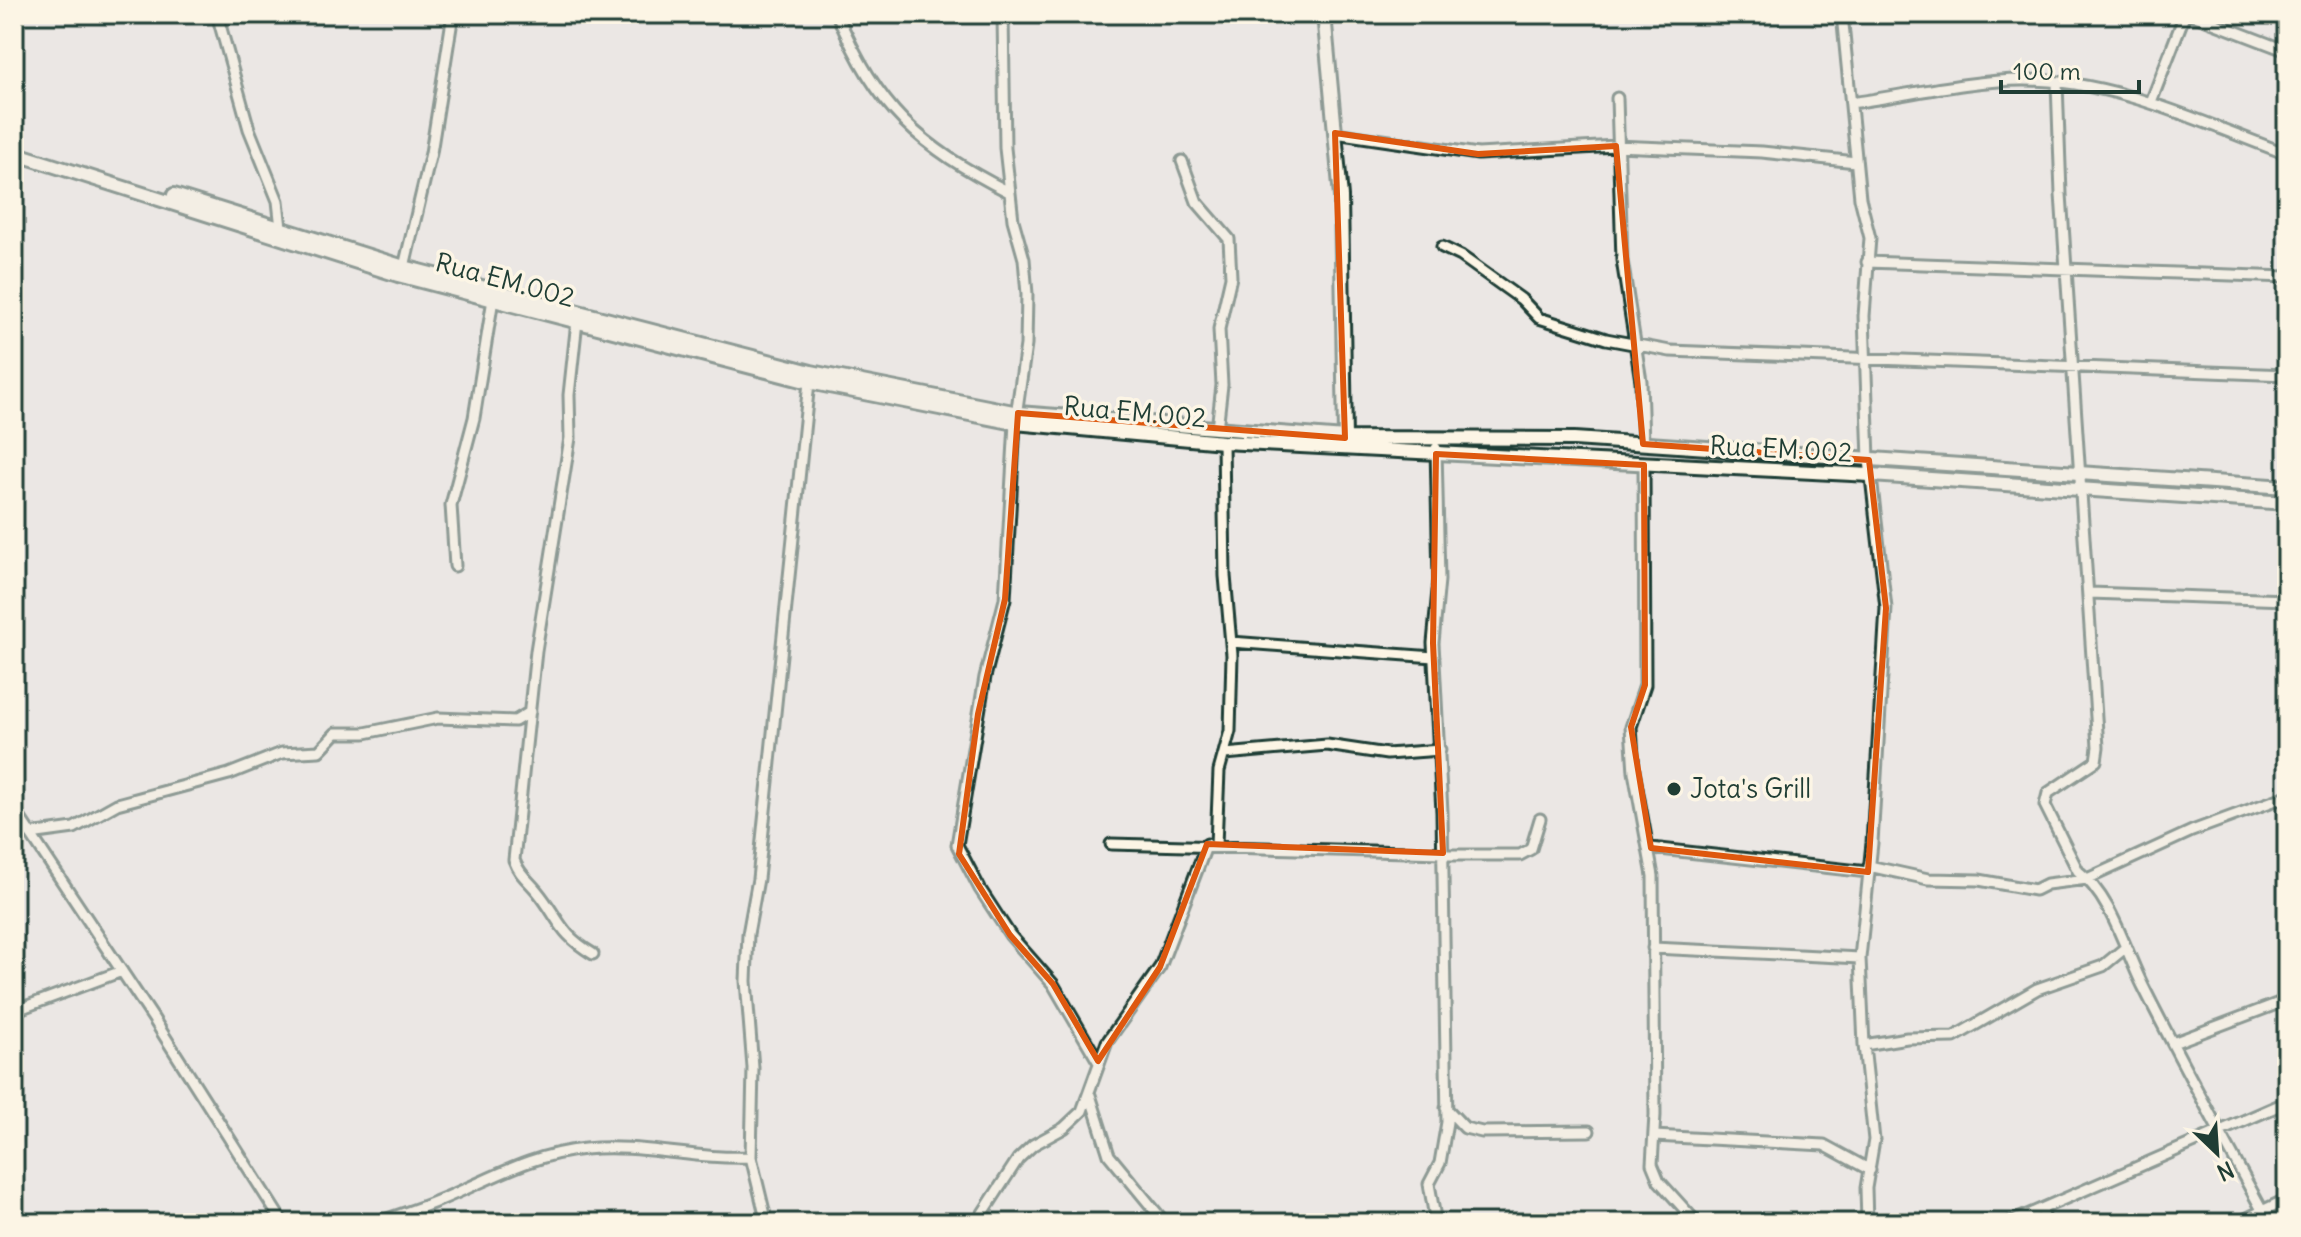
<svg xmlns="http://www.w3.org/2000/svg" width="2301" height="1237" font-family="Delius,sans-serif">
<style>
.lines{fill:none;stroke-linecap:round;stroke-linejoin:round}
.street-casing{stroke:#1f3d34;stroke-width:15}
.secondary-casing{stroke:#1f3d34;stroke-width:18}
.street{stroke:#fcf5e5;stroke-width:9}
.secondary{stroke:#fcf5e5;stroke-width:12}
.marked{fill:none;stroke:#de580e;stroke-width:6;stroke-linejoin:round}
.poi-dot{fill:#1f3d34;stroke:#fcf5e5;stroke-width:3}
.labels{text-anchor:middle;stroke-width:7;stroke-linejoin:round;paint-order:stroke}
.street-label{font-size:26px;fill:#1f3d34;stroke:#fcf5e5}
.poi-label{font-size:26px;fill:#1f3d34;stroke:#fcf5e5;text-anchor:start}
</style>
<rect width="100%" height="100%" fill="#ebe7e4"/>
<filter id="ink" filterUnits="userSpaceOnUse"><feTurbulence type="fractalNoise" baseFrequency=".0125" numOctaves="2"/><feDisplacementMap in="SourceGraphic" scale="16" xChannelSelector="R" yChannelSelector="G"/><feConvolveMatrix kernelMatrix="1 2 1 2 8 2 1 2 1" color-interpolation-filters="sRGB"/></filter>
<g filter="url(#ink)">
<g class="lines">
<defs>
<path id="street" d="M217,14L249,129L278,201L281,228
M837,14C877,109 919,146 1009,192
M1003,14L1005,148L1013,220L1024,259L1027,294L1026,345L1015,423L1005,599L985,677L957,845L980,889L1010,935L1053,984L1098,1061
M1842,14L1860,198L1870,238L1864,316L1869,460L1886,608L1872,843L1860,958L1864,1045L1874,1140L1866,1188L1867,1223
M2190,14L2287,51
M2057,83L2061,194L2098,747L2096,761L2048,793L2045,805L2078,871C2112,897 2125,951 2144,988C2184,1068 2227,1145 2269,1223
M1617,98L1622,260L1641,381L1643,444
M2151,102L2185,14
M1851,103C1902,96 1971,80 2022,80C2114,79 2202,123 2287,154
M1335,133L1478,154L1616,146L1762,152L1856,162
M1182,161L1197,202L1229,239L1231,277L1219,329L1222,385L1217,429
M1442,247L1461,256L1521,299L1539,318L1606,339L1670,351L2287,375
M1867,262L2287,277
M404,267L431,153L453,14
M577,321L569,395L570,438L536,651L514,860C519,874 528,880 537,891C560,919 558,933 593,954
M1436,448L1439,580L1433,643L1442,812L1447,1122L1440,1163L1429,1184L1436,1223
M1644,465L1645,685L1631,727L1634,772L1653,876L1655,1115L1652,1164L1659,1181L1697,1223
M455,566L451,505L474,418L493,299
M2090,593L2287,600
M1231,642L1434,657
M1225,754L1327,745L1387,754L1440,750
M14,809L153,1018L283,1223
M30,834L74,828L117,804L229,774L282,753L319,751L336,733H365L438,718L515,721L530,712
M1111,844L1443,853
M1216,845L1219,771L1230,731L1232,655L1225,576L1223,442
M1651,848L1868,872
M1443,855H1520L1531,849L1540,819
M1869,866L1928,879L1979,880L2035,890L2047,884L2087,879L2192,831L2287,796
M1653,948L1860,958
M14,1011L122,971
M2173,1043L2287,1000
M1864,1045L1907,1038L1954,1037L2037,989L2103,966L2125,948
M1090,1095L1109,1155L1165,1223
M1446,1108L1465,1128L1482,1132L1589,1131
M1654,1136L1824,1145L1870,1170
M751,1157L767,1223
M2042,1210L2046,1223
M981,1216L1018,1159L1033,1145L1064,1128L1082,1111L1107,1042L1160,967L1207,844
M376,1223C398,1215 419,1209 440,1200C489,1180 531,1154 585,1149C639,1143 696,1160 751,1157L753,1068L746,981L748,934L758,879L809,382
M2009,1223L2287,1102
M2237,1223L2287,1199"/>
<path id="secondary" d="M1324,14L1341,197L1345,438
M14,153L398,275L809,382L1015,423L1223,442L1871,475L2287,503
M174,195L404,267L811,372L1018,413L1345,438L1574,439L2287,487"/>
</defs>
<use href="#street" class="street-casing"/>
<use href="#secondary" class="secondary-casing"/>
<use href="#street" class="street"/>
<use href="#secondary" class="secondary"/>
</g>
</g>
<path d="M0 0H2301V1237H0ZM1335,133L1478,154L1616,146L1643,444L1869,460L1886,608L1868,872L1651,848L1631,727L1645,685L1644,465L1436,454L1433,643L1443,853L1207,844L1160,967L1098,1061L1053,984L1010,935L959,854L978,714L1005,599L1018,413L1345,438Z" fill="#ebe7e4" fill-opacity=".55" fill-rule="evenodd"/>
<path class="marked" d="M1335,133L1478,154L1616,146L1643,444L1869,460L1886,608L1868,872L1651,848L1631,727L1645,685L1644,465L1436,454L1433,643L1443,853L1207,844L1160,967L1098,1061L1053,984L1010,935L959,854L978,714L1005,599L1018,413L1345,438Z"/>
<circle class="poi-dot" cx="1674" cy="789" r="8"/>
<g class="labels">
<g class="street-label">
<text transform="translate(505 280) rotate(15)" y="9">Rua EM.002</text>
<text transform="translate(1135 412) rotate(5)" y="9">Rua EM.002</text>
<text transform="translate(1781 449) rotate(3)" y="9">Rua EM.002</text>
</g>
<g class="poi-label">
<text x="1690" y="798">Jota's Grill</text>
</g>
</g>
<rect width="2301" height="1237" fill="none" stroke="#fcf5e5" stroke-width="48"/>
<rect x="24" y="24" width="2253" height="1189" fill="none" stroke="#1f3d34" stroke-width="3" filter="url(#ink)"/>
<g transform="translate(2217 1153) rotate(155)" stroke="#fcf5e5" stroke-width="6" paint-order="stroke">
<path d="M0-6L14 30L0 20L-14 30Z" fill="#1f3d34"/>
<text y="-12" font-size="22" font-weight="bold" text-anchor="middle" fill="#1f3d34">N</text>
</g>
<path d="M2001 80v12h138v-12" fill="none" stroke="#1f3d34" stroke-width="4"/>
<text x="2013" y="80" font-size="24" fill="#1f3d34" stroke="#fcf5e5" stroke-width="6" paint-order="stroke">100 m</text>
</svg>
